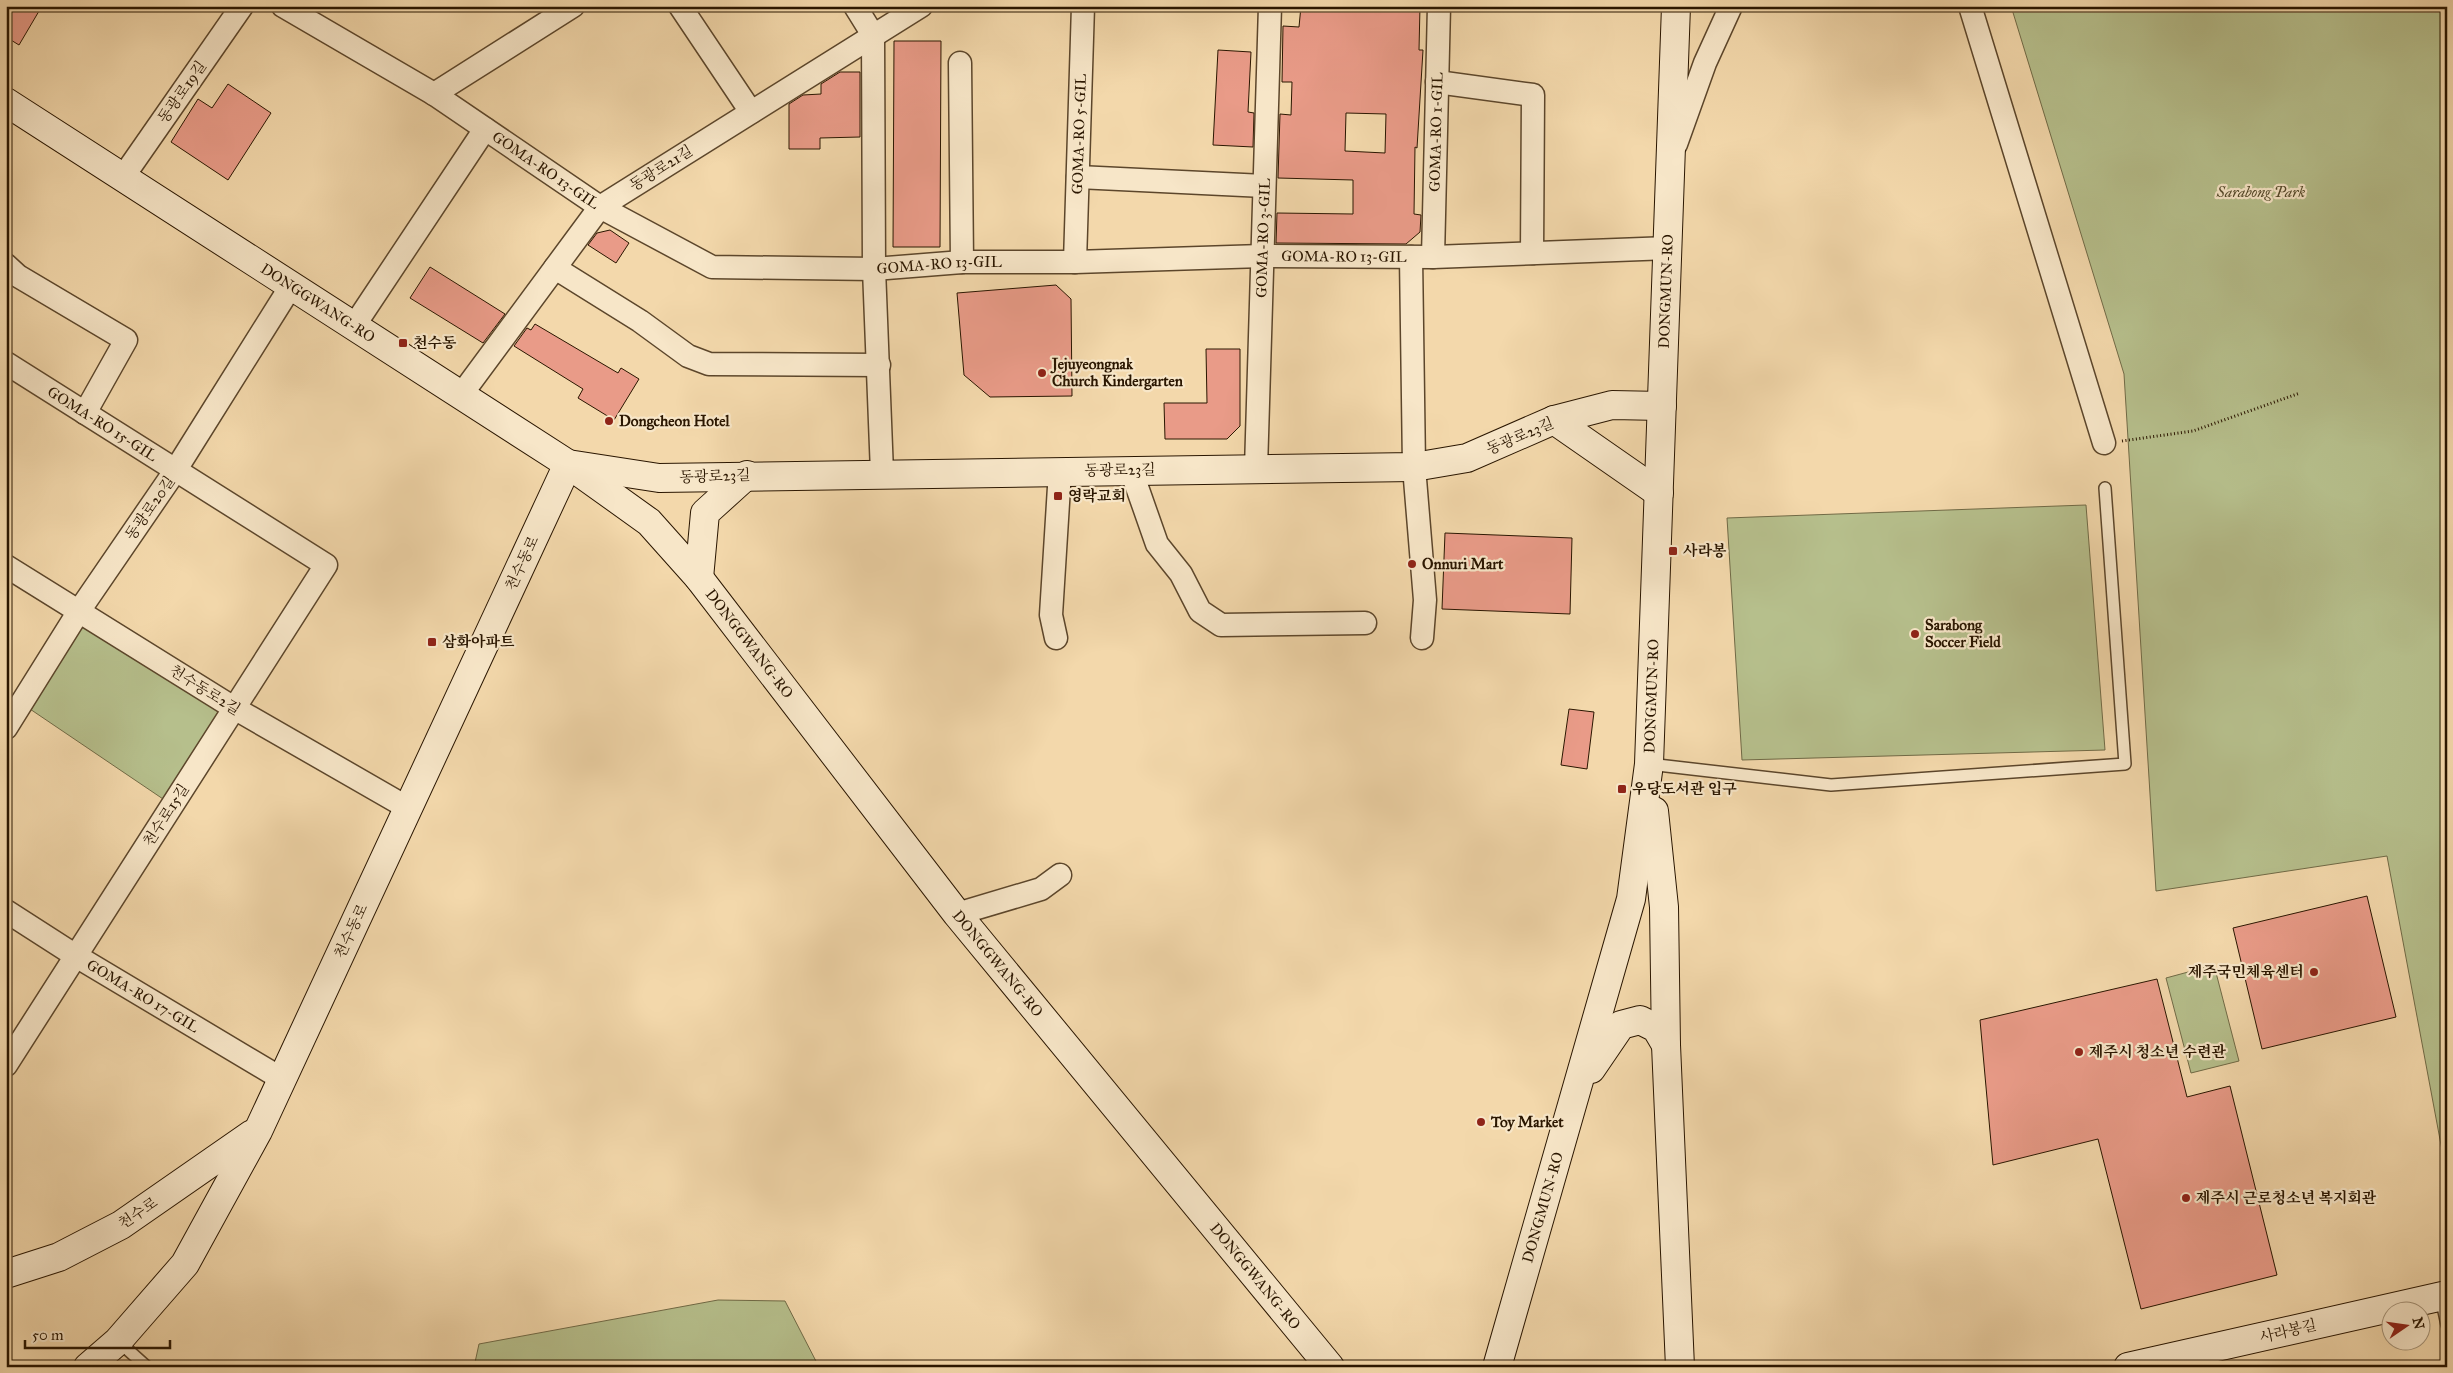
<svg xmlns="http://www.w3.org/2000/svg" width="2453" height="1373" font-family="'IM FELL Great Primer','Noto Serif KR',serif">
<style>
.green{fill:#b6bf8c;stroke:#706a46}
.building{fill:#e99b88;stroke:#2a1600;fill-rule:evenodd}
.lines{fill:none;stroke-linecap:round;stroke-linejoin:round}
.lane-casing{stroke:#5c462b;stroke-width:14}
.street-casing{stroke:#5c462b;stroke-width:25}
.secondary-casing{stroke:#2a1600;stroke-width:30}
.path{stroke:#2a1600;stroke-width:3;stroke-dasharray:1 2.5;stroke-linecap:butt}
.lane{stroke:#f7e6c8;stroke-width:11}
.street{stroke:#f7e6c8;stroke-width:22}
.secondary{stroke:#f7e6c8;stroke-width:28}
.poi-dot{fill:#8f2418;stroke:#f7e6c8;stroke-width:2}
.labels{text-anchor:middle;stroke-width:4.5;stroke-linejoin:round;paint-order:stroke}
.street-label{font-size:15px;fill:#2a1600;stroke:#f7e6c8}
.park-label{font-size:15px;font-style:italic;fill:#54492a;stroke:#f7e6c8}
.poi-label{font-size:15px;font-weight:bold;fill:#2a1600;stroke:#f7e6c8;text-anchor:start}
</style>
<rect width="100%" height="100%" fill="#f3d8ab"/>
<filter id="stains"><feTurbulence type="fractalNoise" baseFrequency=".004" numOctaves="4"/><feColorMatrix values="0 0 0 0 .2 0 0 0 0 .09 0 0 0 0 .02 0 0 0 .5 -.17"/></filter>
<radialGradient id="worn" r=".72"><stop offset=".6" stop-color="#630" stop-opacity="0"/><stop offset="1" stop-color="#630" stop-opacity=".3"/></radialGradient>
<path class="green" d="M2011,6H2447V1177L2387,856L2156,891L2124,374Z
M2086,505L2105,750L1742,760L1727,518Z
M82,619L227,710L166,801L27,707Z
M2214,965L2239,1061L2191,1073L2166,978Z
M718,1300L785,1301L819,1367H474L479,1344Z"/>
<path class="building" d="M6,6H42L19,45L6,37Z
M1301,6H1420L1419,50H1423L1417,148L1415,147L1414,214L1421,215L1420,232L1406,244L1276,243L1277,213L1353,214V180L1278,178L1280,114L1291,115L1292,82H1282L1283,26L1299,27ZM1346,113L1386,114L1385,153L1345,151Z
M894,41H941L940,247H893Z
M1218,50L1251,52L1248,112L1254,113L1253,147L1213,145Z
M840,72H860V137L820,138V149H789V104L803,95L821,94V84Z
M228,84L271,113L228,180L171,142L198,99L212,108Z
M610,230L629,243L616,263L588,245L597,233Z
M430,267L505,314L483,343L410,298Z
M1056,285L1071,299L1072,396L990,397L964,375L957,293Z
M535,324L618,373L621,368L639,379L614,420L578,398L583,389L514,346L527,328L531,330Z
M1206,349H1240V426L1227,439H1165L1164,403H1207Z
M1445,533L1572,538L1570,614L1442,609Z
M1569,709L1594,712L1587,769L1561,765Z
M2367,896L2396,1017L2262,1049L2233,928Z
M2157,979L2187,1097L2230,1086L2277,1275L2141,1309L2098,1139L1993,1165L1980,1020Z"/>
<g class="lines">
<defs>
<path id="lane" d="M1649,764L1831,785L2125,764L2105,488
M2441,1297L2447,1325
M118,1341L147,1367"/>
<g id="street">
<path id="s1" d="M283,6L434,94L600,207L712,267L874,269L962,262H1075L1262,256L1433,257L1669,248"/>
<path d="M680,6L751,112"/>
<path d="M855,6L873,35L874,269L882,473"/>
<path d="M1970,6L2104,443"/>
<path d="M960,63L962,262"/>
<path d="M1437,82L1533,95L1532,253"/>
<path d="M434,94L573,6"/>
<path d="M1676,144L1705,63L1731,6"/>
<path d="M123,177L242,6"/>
<path d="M1078,177L1264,186"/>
<path d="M1411,257L1414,467L1425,600L1422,638"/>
<path id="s2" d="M1433,257L1439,6"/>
<path id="s3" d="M1075,262L1083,6"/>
<path d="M6,265L18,276L126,340L85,413"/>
<path d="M555,268L640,321L688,356L709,364L879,365"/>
<path d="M354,326L485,129"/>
<path id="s4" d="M6,363L326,565L6,1065"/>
<path d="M461,395L600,207L921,6"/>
<path id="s5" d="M1256,469L1270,6"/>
<path d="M1131,470L1157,544L1181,574L1200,611L1221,625L1365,623"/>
<path d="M6,566L234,708L408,808"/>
<path d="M1056,638L1051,615L1060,471"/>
<path d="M6,728L79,611L175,471L291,286"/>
<path id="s6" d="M6,911L76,956L282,1079"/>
<path d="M957,914L1041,889L1060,875"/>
</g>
<g id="secondary">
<path id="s7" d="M6,102L568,464L649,522L699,578L957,914L1330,1367"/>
<path d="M1554,420L1659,493"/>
<path d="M699,578L705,513L747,475"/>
<path d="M1654,811L1664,907L1666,1045L1680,1367"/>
<path d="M1591,1069L1621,1025L1640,1020L1656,1028L1666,1045"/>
<path d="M6,1274L59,1257L121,1225L252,1134"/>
<path d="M88,1367L118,1341L185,1264L258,1131L568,464L659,478L1414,467L1467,458L1554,420L1612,405L1662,406"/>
<path id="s8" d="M1497,1367L1631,899L1649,764L1676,6"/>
<path d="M2128,1367L2447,1295"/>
</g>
</defs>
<use href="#lane" class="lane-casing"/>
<use href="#street" class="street-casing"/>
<use href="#secondary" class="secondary-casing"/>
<path class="path" d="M2122,441L2193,431L2300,393"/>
<use href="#lane" class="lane"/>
<use href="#street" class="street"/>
<use href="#secondary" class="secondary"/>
</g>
<g class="poi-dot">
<rect x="398" y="338" width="10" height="10" rx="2.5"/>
<circle cx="1042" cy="373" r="5"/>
<circle cx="609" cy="421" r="5"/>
<rect x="1053" y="491" width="10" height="10" rx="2.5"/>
<rect x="1668" y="546" width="10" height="10" rx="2.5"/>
<circle cx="1412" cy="564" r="5"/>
<circle cx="1915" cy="634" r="5"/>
<rect x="427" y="637" width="10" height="10" rx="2.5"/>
<rect x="1617" y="784" width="10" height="10" rx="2.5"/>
<circle cx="2314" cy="972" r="5"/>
<circle cx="2079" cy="1052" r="5"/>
<circle cx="1481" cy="1122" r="5"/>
<circle cx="2186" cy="1198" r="5"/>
</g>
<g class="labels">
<g class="street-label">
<text transform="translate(182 92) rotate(-55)" y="5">동광로19길</text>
<text dy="5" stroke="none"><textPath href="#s2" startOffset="125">GOMA-RO 1-GIL</textPath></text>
<text dy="5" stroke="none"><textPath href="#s3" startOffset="128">GOMA-RO 5-GIL</textPath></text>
<text transform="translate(661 168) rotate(-32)" y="5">동광로21길</text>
<text dy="5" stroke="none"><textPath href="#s1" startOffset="310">GOMA-RO 13-GIL</textPath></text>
<text dy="5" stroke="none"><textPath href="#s5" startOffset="231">GOMA-RO 3-GIL</textPath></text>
<text dy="5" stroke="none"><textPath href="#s1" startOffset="1135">GOMA-RO 13-GIL</textPath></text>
<text dy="5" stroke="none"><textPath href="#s1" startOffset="730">GOMA-RO 13-GIL</textPath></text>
<text dy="5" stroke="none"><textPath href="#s8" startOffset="1096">DONGMUN-RO</textPath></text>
<text dy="5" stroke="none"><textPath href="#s7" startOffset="371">DONGGWANG-RO</textPath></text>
<text dy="5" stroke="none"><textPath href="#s4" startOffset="114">GOMA-RO 15-GIL</textPath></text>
<text transform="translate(1520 436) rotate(-23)" y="5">동광로23길</text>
<text transform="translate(1120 470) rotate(-1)" y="5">동광로23길</text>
<text transform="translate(715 476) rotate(-2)" y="5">동광로23길</text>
<text transform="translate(150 508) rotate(-55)" y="5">동광로20길</text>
<text transform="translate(522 563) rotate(-65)" y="5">천수동로</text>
<text dy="5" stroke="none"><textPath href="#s7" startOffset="926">DONGGWANG-RO</textPath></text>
<text transform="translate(205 690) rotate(32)" y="5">천수동로2길</text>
<text dy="5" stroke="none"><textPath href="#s8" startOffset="691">DONGMUN-RO</textPath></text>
<text transform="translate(166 815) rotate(-57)" y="5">천수로15길</text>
<text transform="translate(351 931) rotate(-65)" y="5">천수동로</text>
<text dy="5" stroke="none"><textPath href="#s7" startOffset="1331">DONGGWANG-RO</textPath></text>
<text dy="5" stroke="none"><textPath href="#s6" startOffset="161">GOMA-RO 17-GIL</textPath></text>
<text dy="5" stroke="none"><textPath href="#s8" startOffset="166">DONGMUN-RO</textPath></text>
<text transform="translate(138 1213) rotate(-34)" y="5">천수로</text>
<text dy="5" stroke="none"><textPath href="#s7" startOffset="1736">DONGGWANG-RO</textPath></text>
<text transform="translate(2288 1331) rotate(-13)" y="5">사라봉길</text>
</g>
<g class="park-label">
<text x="2261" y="197">Sarabong Park</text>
</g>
<g class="poi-label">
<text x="413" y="348">천수동</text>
<text x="1052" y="369">Jejuyeongnak<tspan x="1052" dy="17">Church Kindergarten</tspan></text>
<text x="619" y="426">Dongcheon Hotel</text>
<text x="1068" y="501">영락교회</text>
<text x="1683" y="556">사라봉</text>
<text x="1422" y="569">Onnuri Mart</text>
<text x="1925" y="630">Sarabong<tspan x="1925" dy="17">Soccer Field</tspan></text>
<text x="442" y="647">삼화아파트</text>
<text x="1632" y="794">우당도서관 입구</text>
<text x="2304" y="977" text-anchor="end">제주국민체육센터</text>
<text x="2089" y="1057">제주시 청소년 수련관</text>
<text x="1491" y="1127">Toy Market</text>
<text x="2196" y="1203">제주시 근로청소년 복지회관</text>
</g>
</g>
<rect width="2453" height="1373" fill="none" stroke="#f3d8ab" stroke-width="25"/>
<rect x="8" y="8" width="2438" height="1358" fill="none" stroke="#2a1600" stroke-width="2.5"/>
<rect x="12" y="12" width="2428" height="1348" fill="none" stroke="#2a1600"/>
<g transform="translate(2406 1326) rotate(77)"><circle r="24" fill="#f7e6c8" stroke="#a59378"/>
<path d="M0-4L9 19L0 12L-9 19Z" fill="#8f2418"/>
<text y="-8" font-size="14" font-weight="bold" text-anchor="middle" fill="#2a1600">N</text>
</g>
<path d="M25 1340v8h145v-8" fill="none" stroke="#2a1600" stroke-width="2.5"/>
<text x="32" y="1340" font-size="15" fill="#2a1600" stroke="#f7e6c8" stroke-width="4" paint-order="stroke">50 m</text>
<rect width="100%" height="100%" filter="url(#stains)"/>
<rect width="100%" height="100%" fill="url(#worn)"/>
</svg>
